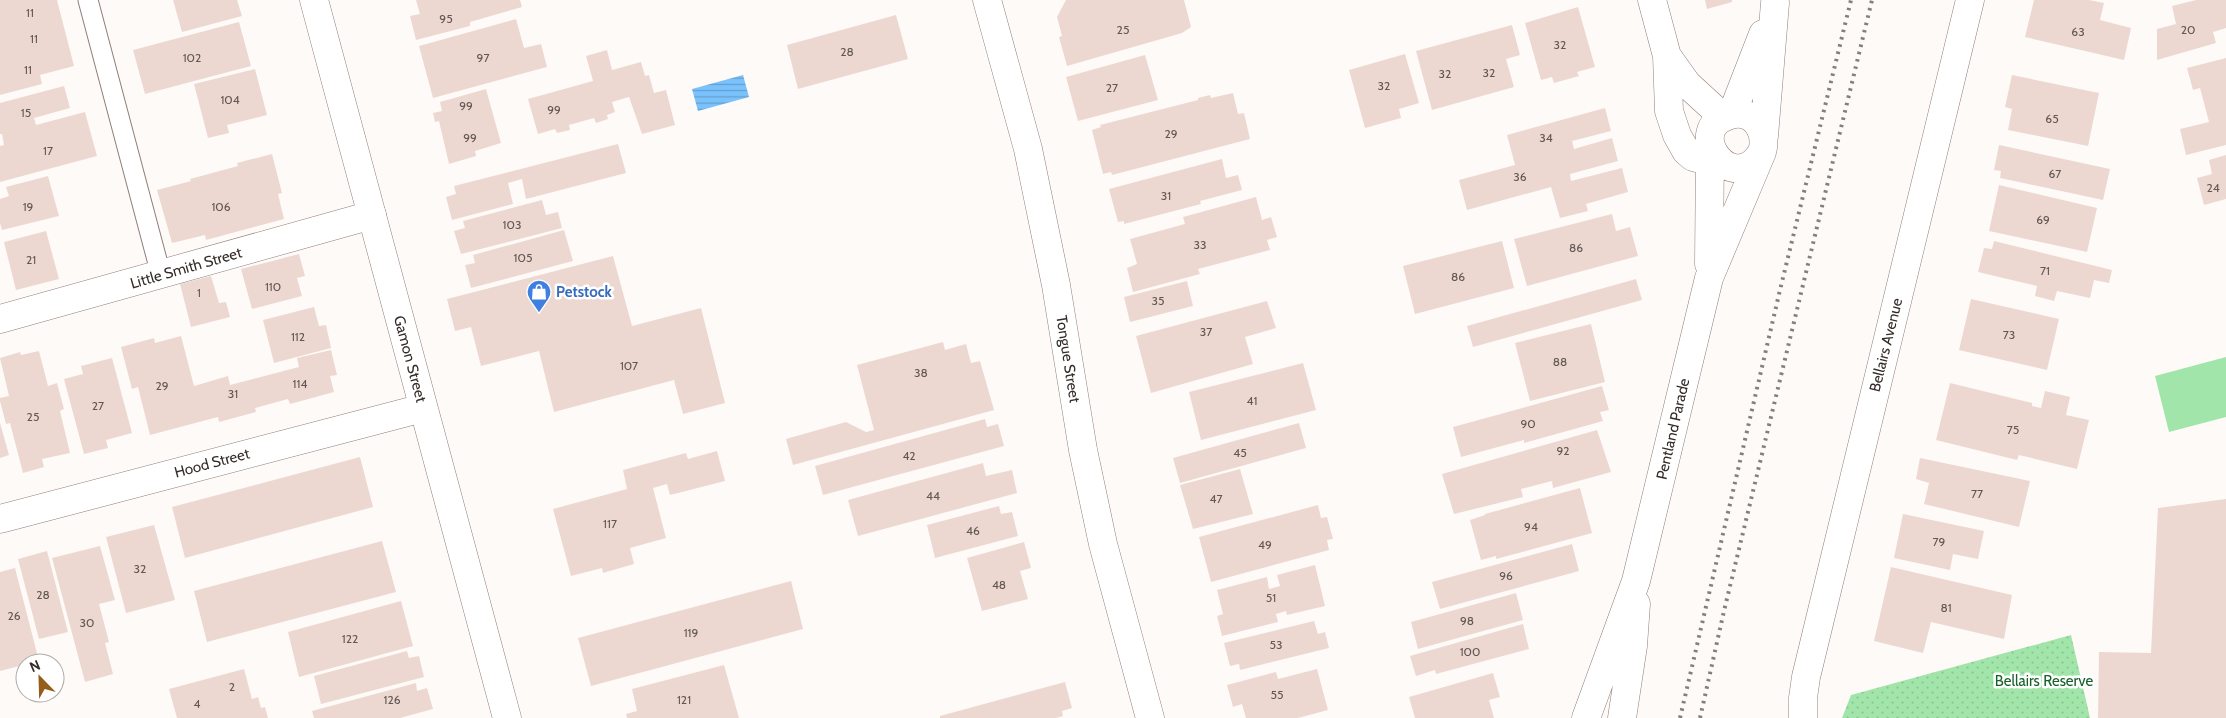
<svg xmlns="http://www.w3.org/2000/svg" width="2226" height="718" font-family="Cabin,sans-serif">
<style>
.park{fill:url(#park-dots)}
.pitch{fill:#a2e5aa}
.water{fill:url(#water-rules)}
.building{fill:#edd8d1}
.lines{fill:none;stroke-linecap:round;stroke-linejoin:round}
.lane-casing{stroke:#917e77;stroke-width:21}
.street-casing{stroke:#917e77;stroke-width:29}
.secondary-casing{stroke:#917e77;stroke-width:29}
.lane{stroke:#fff;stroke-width:19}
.street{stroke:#fff;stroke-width:28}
.secondary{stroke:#fff;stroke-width:28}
.rail{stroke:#857e7c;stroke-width:4;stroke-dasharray:2.5 5;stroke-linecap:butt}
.labels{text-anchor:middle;stroke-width:5;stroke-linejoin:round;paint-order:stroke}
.number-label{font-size:12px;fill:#625753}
.street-label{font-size:15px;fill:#342c29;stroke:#fff}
.shop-label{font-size:15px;font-weight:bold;fill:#366cbe;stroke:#fff;text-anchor:start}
.park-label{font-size:15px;fill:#17622a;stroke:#fff}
</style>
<defs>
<pattern id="park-dots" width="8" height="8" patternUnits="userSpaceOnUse" patternTransform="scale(1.25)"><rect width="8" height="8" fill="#a2e5aa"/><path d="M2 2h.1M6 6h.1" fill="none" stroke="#8cc592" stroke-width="1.8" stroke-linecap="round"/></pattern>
<pattern id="water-rules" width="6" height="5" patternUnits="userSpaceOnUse" patternTransform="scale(1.25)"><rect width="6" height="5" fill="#7ac2fd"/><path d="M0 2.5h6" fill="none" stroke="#659ecd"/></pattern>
</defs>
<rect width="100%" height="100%" fill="#fefaf8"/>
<path class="park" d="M2071,635L2090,718H1842L1851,695Z"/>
<path class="pitch" d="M2226,357V417L2169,432L2155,376Z"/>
<path class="water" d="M743,75L749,97L698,111L692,89Z"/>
<path class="building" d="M0,0H57L74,66L40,75L42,84L0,95Z
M173,0H237L242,16L182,32Z
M416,0H520L522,7L470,22V26L416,40L410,16L420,14Z
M1066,0H1184L1191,27L1182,33L1067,66L1059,37L1062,36L1057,17Z
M1705,0H1732V2L1707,9Z
M2034,0H2089L2104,3L2100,20L2131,28L2124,60L2025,37Z
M2196,0H2226V28L2213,32L2216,43L2157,60V29L2176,24L2172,6Z
M1578,7L1595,67L1577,72L1579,76L1554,83L1552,77L1541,80L1525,23Z
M896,15L908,59L798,89L787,45Z
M516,19L524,48L541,44L547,67L433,98L419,46Z
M239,22L251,66L145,94L133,50Z
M1512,25L1520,55L1506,59L1514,87L1432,110L1416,51Z
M607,50L612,70L641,62L645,76L649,75L654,93L666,90L675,125L642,134L629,97L612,102L615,112L607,115L608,119L596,123L594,118L569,125L570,130L557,133L555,129L538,134L528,99L593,81L586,56Z
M1405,54L1419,103L1399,109L1401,118L1365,128L1349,70Z
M1145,55L1158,100L1078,121L1066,77Z
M2226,58V145L2186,155L2180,129L2209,122L2200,88L2193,90L2187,68Z
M255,69L267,115L227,125L229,133L208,138L194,84Z
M2012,75L2099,93L2088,146L2008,130L2012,109L2005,107Z
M64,86L70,108L34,118L36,125L85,112L97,156L0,182V146L4,145L2,134H0V103Z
M486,89L501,143L475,151L476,156L449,164L439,121L435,122L433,113L442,111L440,102Z
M1233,93L1238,114L1244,113L1250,139L1112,175L1111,172L1103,174L1092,130L1101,127L1100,125L1198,100V98L1210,95L1211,98Z
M1605,108L1611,131L1572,141L1574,149L1612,138L1618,161L1570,174L1571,181L1622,168L1628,192L1586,204L1588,211L1560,218L1551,187L1467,210L1459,180L1515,165L1507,135Z
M618,144L626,173L526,199L522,179L508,183L513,204L452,220L446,197L456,194L454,186Z
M1999,145L2110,169L2103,200L2000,178L2001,171L1994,170Z
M272,154L282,193L278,194L284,219L206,240L205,235L172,243L157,190L191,181L190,179L238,166L237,163Z
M2226,155V199L2204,205L2197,178L2212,174L2209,160Z
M1222,159L1226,178L1238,175L1242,190L1200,201L1201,204L1124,224V221L1118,222L1109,189Z
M48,176L59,216L2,230L0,223V199L9,196L6,187Z
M1999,185L2097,208L2087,252L1989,231Z
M1256,197L1262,220L1271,217L1277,237L1267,240L1270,250L1198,269L1200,274L1133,292L1127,268L1137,264L1130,239L1185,224L1183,217Z
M542,200L546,215L558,212L562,228L461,254L454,231L465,228L463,221Z
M1612,214L1616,231L1630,227L1638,256L1527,286L1514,239Z
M564,230L573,261L471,288L465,265L475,263L473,255Z
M46,231L59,279L16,290L4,242Z
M1502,241L1514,288L1415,314L1403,266Z
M1994,241L2112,270L2109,283L2094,280L2090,298L2057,291L2054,301L2035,296L2037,286L1978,272L1984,248L1992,249Z
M299,254L305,276L297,278L302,296L252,309L241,269Z
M613,256L632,326L701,308L725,403L683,414L674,380L554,412L539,351L481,366L471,327L455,331L447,299Z
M211,276L219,303L226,302L230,317L191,327L180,284Z
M1636,279L1642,300L1473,347L1467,326Z
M1187,281L1193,306L1130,322L1124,297Z
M1971,299L2059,319L2047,370L1959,350Z
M1267,301L1276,328L1245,337L1253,364L1151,393L1136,336Z
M314,307L319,326L326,325L331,348L274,363L263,320Z
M1591,324L1605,382L1530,401L1515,343Z
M181,336L194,386L228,376L230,385L299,367L297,358L331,350L337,375L330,376L334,392L290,404L288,399L255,408L256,412L219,422L218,417L150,435L138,387L132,389L121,347L154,338L155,343Z
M943,342L945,350L966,344L971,363L980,361L994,410L793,465L786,439L846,422L866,432L874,430L857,365Z
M39,351L48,386L57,383L64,409L60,411L70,453L42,459L44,467L23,473L10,423L6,424L0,401V398L9,396L0,358L20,352L21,355Z
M112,358L132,433L106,440L108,448L84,454L64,379L83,374L81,366Z
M1303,363L1316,410L1201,440L1189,392Z
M1950,383L2032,403V406L2041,408L2045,391L2070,397L2066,415L2089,420L2077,469L2019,455L2017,460L1936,440Z
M1602,386L1609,410L1600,412L1603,421L1524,443V440L1461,457L1453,427Z
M985,419L987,427L998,424L1004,446L823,495L815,466Z
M0,423L9,455L0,458Z
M1299,423L1306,448L1180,483L1173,458Z
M1597,430L1611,472L1553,488L1552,481L1521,489L1523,497L1454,514L1442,474Z
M717,451L725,481L670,495L667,484L653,488L666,538L630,548L634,564L603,573L602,568L571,576L553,509L627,489L623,470L686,453L688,459Z
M360,457L373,507L185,558L172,507Z
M1920,458L2030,481L2019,527L1924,504L1929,483L1916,479Z
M983,463L986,476L1012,470L1017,493L858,536L848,500Z
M1240,469L1253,514L1193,529L1180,485Z
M1580,488L1592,533L1496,559V556L1481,560L1470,520L1485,515V514Z
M2226,499V718H2098L2099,652L2151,653L2158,508Z
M1318,505L1321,518L1327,517L1333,539L1327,540L1329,550L1211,582L1199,537Z
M999,506L1001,514L1012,512L1018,536L935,558L927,525Z
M1903,514L1984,531L1978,559L1953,554L1950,570L1894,558Z
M154,525L175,600L126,613L106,537Z
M382,541L396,592L207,642L194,591Z
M1024,542L1031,568L1020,571L1028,599L982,611L967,558Z
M1572,544L1579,571L1440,609L1432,582Z
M100,546L115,600L99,604L109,642L105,643L113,674L85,682L52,558Z
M47,551L68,632L39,639L18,559Z
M1315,565L1325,606L1287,615L1286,611L1276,614L1278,622L1222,636L1217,616L1223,614L1217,590L1267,577L1269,589L1280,586L1277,575Z
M1891,567L2012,595L2004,639L1931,622L1923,653L1874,641Z
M15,568L39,661L0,671V572Z
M791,581L803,629L591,686L578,638Z
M1516,593L1523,620L1418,649L1411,622Z
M401,601L413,646L299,677L288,632Z
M1314,621L1318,634L1325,632L1329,648L1240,670L1239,664L1230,666L1224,643Z
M1523,624L1529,649L1436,674L1435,670L1416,676L1410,656Z
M407,651L409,658L419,656L424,677L321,704L314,676Z
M724,665L739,718H627L626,714L637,711L632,689Z
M244,669L252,699L258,697L261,708L265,707L268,718H177L169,689Z
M1317,669L1328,710L1298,718H1246L1242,704L1233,707L1227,685L1276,672L1278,679Z
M1493,673L1500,697L1489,700L1494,718H1415L1409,697Z
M1065,682L1072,708L1062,711L1063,716L1056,718H940V716Z
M416,683L417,691L427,688L433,709L400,718H314L312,711Z"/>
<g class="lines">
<defs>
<path id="lane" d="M88,0L161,275"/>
<path id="street" d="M987,0L1028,149L1056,285L1083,450L1103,544L1150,718
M1652,0L1667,56L1669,111L1677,135L1686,151L1693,157L1727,166
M1667,56L1687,84L1723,117
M1732,114L1763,34
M1764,136L1775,3
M1709,264L1710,147
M0,319L372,215
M0,519L423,408
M1586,718L1636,581L1709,278L1762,152C1768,132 1754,108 1730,115C1681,129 1733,200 1762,152
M1622,718L1633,646L1636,604
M1803,718V698L1806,677L1970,0"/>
<path id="secondary" d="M314,0L507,718"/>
</defs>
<use href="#lane" class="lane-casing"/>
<use href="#street" class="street-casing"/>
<use href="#secondary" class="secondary-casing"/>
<use href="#lane" class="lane"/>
<use href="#street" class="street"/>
<use href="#secondary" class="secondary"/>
<path class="rail" d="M1680,718L1780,290L1851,0
M1700,718L1724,611L1872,0"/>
</g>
<defs>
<symbol id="shop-pin" viewBox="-11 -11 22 30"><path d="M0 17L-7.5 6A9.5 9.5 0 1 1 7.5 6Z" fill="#3f7fe0" stroke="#fff"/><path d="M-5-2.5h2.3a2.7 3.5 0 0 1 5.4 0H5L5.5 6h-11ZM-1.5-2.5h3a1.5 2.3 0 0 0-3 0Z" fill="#fff"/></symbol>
</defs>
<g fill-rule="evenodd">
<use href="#shop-pin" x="525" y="278" width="28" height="38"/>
</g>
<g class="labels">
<g class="number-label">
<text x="30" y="17">11</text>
<text x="446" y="23">95</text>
<text x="1123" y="34">25</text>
<text x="2188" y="34">20</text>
<text x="2078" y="36">63</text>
<text x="34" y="43">11</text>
<text x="1560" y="49">32</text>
<text x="847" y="56">28</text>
<text x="192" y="62">102</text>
<text x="483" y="62">97</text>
<text x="28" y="74">11</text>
<text x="1489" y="77">32</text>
<text x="1445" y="78">32</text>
<text x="1384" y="90">32</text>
<text x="1112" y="92">27</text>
<text x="230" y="104">104</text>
<text x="466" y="110">99</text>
<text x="554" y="114">99</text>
<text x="26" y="117">15</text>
<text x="2052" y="123">65</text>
<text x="1171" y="138">29</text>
<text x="470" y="142">99</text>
<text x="1546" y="142">34</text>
<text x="48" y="155">17</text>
<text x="2055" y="178">67</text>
<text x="1520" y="181">36</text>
<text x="2213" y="192">24</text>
<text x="1166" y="200">31</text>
<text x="28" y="211">19</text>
<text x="221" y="211">106</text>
<text x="2043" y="224">69</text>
<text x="512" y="229">103</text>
<text x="1200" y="249">33</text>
<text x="1576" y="252">86</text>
<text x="523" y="262">105</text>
<text x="31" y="264">21</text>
<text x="2045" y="275">71</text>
<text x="1458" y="281">86</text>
<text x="273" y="291">110</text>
<text x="199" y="297">1</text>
<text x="1158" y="305">35</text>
<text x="1206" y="336">37</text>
<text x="2009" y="339">73</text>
<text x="298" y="341">112</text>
<text x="1560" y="366">88</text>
<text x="629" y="370">107</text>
<text x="921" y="377">38</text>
<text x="300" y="388">114</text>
<text x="162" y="390">29</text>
<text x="233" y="398">31</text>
<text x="1252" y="405">41</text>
<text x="98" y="410">27</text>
<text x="33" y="421">25</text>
<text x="1528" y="428">90</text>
<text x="2013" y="434">75</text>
<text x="1563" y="455">92</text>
<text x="1240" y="457">45</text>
<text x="909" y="460">42</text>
<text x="1977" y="498">77</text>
<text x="933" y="500">44</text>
<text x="1216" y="503">47</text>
<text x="610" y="528">117</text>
<text x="1531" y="531">94</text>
<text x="973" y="535">46</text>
<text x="1939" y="546">79</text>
<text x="1265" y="549">49</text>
<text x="140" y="573">32</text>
<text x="1506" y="580">96</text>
<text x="999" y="589">48</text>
<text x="43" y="599">28</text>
<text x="1271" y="602">51</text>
<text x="1946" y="612">81</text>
<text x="14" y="620">26</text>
<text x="1467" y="625">98</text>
<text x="87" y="627">30</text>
<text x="691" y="637">119</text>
<text x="350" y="643">122</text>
<text x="1276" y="649">53</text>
<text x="1470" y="656">100</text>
<text x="232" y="691">2</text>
<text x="1277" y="699">55</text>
<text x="392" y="704">126</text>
<text x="684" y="704">121</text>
<text x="197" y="708">4</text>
</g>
<g class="street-label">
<text transform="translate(186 268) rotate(-16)" y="5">Little Smith Street</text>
<text transform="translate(1886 345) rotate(-76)" y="5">Bellairs Avenue</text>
<text transform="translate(410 359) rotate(75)" y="5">Gamon Street</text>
<text transform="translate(1068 359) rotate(81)" y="5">Tongue Street</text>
<text transform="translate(1673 429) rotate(-77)" y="5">Pentland Parade</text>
<text transform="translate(212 463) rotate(-15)" y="5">Hood Street</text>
</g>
<g class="shop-label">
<text x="556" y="297">Petstock</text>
</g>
<g class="park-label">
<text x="2044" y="686">Bellairs Reserve</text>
</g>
</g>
<g transform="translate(40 678) rotate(337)"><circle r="24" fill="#ffffff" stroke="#aeaba9"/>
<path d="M0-4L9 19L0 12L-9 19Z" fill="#965d1a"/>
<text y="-8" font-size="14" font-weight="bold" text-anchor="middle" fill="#342c29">N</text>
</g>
</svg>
